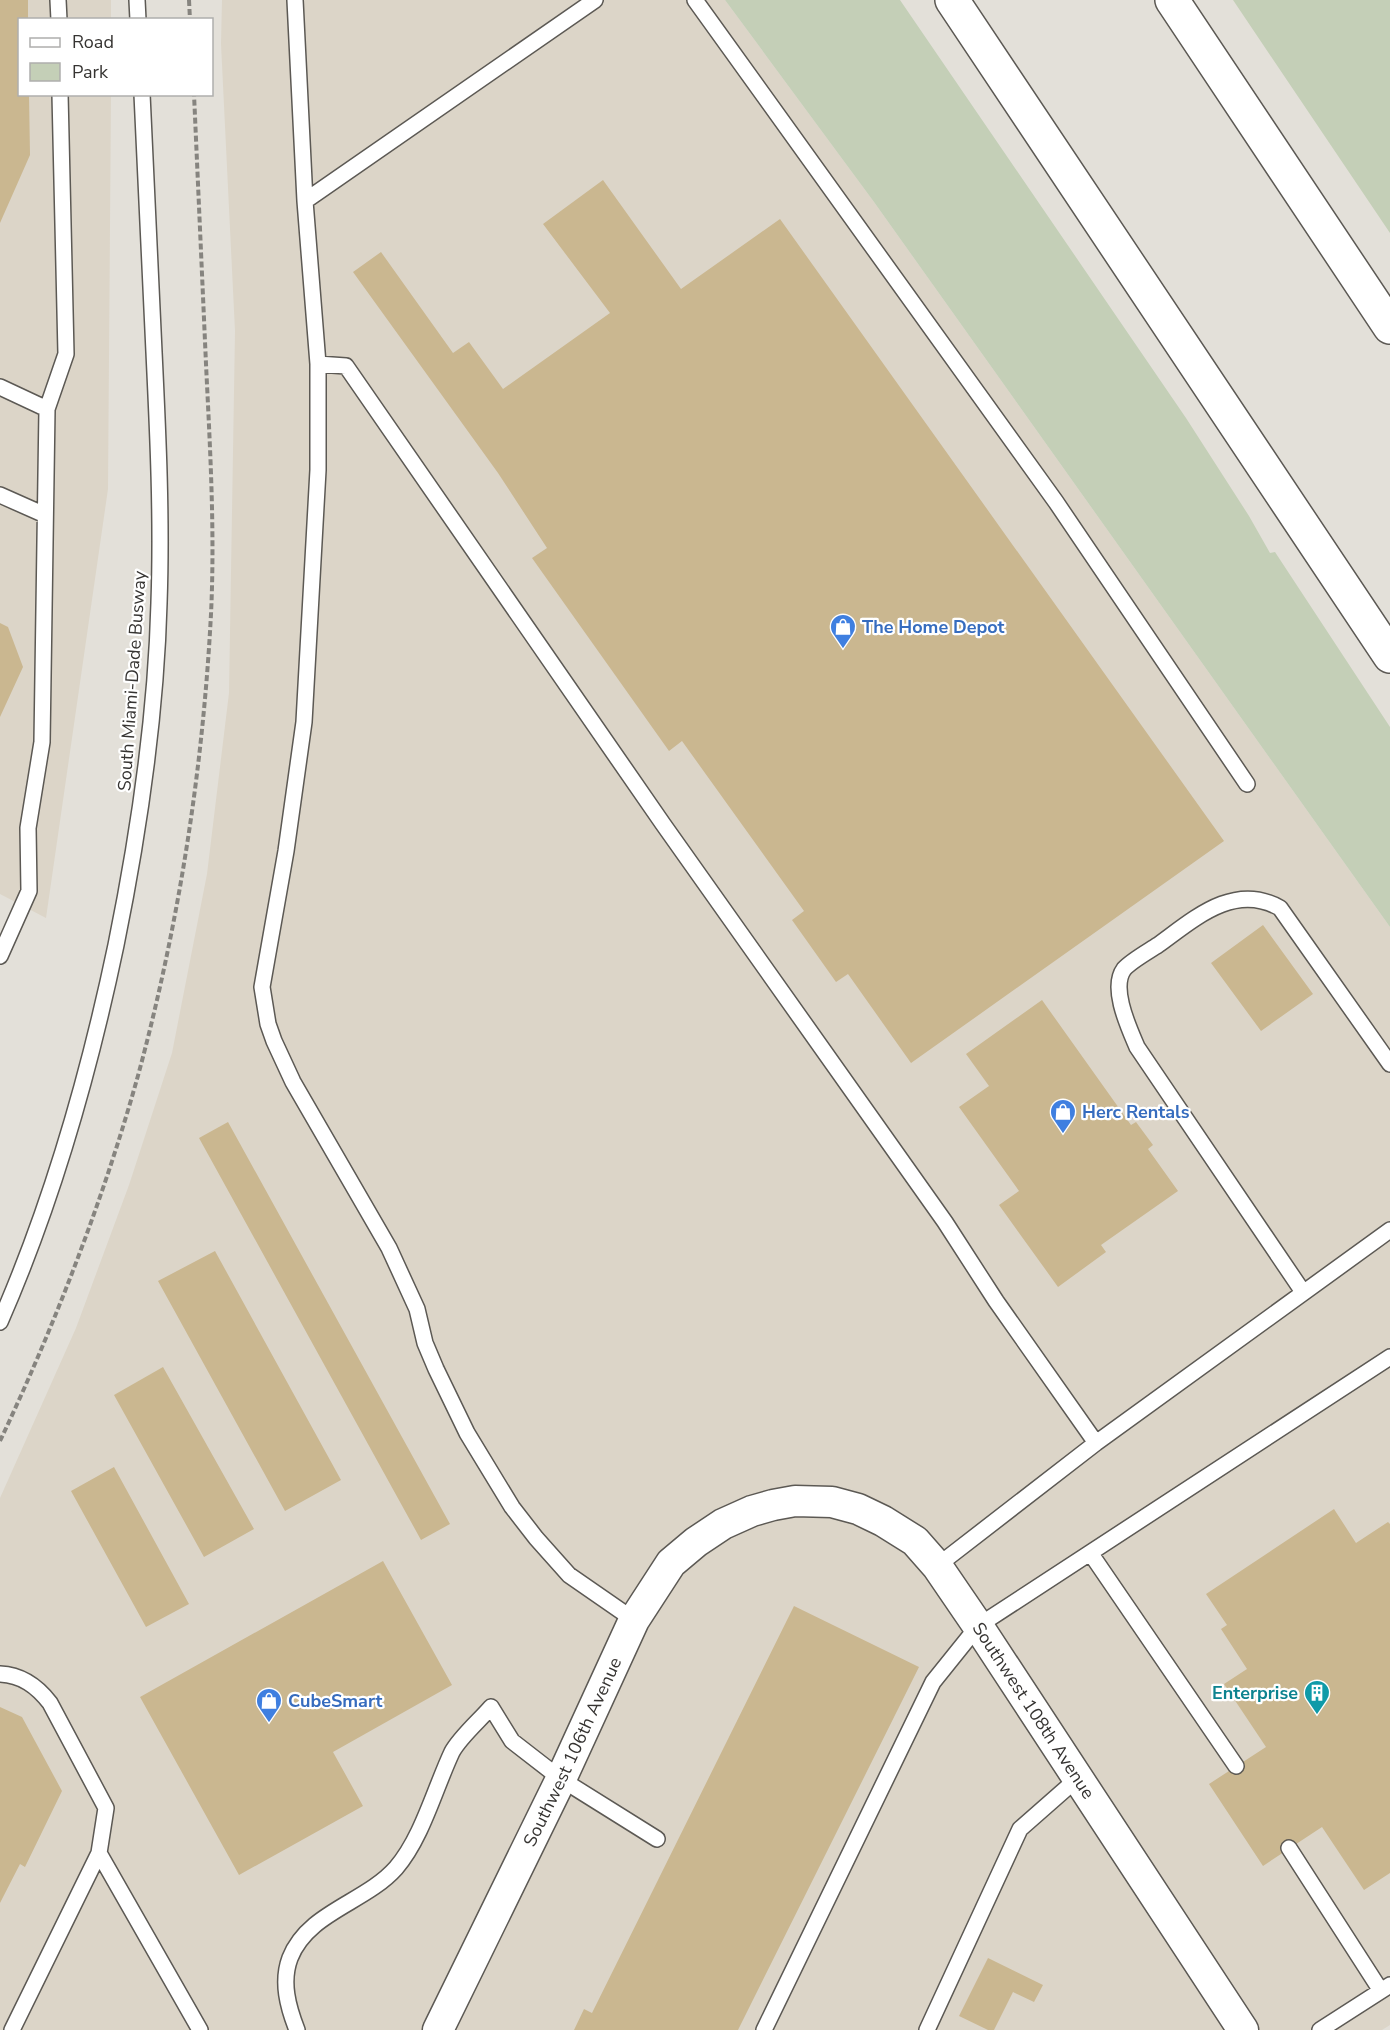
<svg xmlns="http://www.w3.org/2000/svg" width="1390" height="2030" font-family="'Nunito Sans',sans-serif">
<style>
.built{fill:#dcd5c8}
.green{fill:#c4cfb7}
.building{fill:#cab790}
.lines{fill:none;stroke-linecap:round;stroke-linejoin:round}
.service-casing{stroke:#5c5954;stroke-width:18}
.minor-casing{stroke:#5c5954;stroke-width:33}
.motorway-casing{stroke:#5c5954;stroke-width:36}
.path{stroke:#86847f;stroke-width:4;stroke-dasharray:6 3;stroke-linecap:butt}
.service{stroke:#fff;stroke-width:15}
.minor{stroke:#fff;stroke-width:30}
.motorway{stroke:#fff;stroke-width:33}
.labels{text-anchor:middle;stroke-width:4.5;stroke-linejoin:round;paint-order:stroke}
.shop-label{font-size:18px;font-weight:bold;fill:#366cbe;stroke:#fff;text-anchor:start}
.street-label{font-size:18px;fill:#363432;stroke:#fff}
.culture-label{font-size:18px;font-weight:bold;fill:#0d838f;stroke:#fff;text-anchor:end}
</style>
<rect width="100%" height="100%" fill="#e3e0d9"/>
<path class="built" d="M0,0H111V19L20,20V94L111,95L108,489L46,918L0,894Z
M222,0H725L874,202L1390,927V2025L1382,2030H0V1498L76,1328L129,1185L172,1053L207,874L229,693L235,331L221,44Z"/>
<path class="green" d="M725,0H900L1186,418L1249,516L1270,553L1275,552L1390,727V927L874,202Z
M1233,0H1390V233Z"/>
<path class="building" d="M0,0H28V20H20V94H29L30,155L0,223Z
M603,180L681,289L780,219L1224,841L911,1063L848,974L836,982L792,920L804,911L682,741L669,751L532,558L547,548L498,473L353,272L381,252L453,353L469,342L503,389L610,313L543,224Z
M0,623L8,627L23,667L0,717Z
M1263,925L1313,994L1261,1031L1211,963Z
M1042,1000L1131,1125L1136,1122L1153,1145L1148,1149L1178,1191L1101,1245L1106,1252L1058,1287L999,1205L1019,1191L959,1107L989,1086L966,1054Z
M228,1122L450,1524L421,1540L199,1138Z
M215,1251L341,1480L285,1511L158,1281Z
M163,1367L254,1529L204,1557L114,1395Z
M114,1467L189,1604L146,1627L71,1491Z
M1334,1509L1356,1543L1388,1522L1390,1524V1873L1364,1890L1322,1827L1263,1866L1209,1784L1266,1747L1224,1684L1247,1669L1221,1629L1227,1625L1206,1594Z
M383,1561L452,1685L333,1752L363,1806L239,1875L140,1697Z
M794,1606L919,1667L738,2030H574L584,2009L592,2013Z
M0,1707L22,1717L62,1791L25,1867L20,1864L0,1903Z
M988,1958L1043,1985L1034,2002L1013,1992L994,2030H988L959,2016Z"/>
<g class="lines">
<defs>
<path id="service" d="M58,0L59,20
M137,0L138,20
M295,0L305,201L318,364V470L304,722L286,851L262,987L268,1024L274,1041L293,1082L389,1248L417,1309L425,1343L436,1369L467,1433L512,1507L536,1538L569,1575L634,1620
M695,0L1056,502L1247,784
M305,201L595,0
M318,364L346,366L663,824L945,1222L996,1301L1096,1443L937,1566
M0,387L47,409L42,742L28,828L29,891L0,956
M47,409L66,354L60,94
M0,495L45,515
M1303,1292L1137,1047C1129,1028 1110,988 1124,969C1131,961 1149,951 1158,945C1194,919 1234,882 1280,908L1390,1064
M0,1322C53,1201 89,1074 116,945C139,832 156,718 159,603C162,519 158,435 154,352C150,266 146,180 142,94
M1096,1443L1390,1230
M1091,1554L1236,1766
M0,1674C22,1675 37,1686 50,1703L106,1808L99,1853
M1289,1848L1381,1991
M12,2030L99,1853L200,2030
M297,2030C288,2007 281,1982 290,1958C308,1912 365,1903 396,1868C422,1838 435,1788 452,1752C460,1737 480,1720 491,1707L512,1741L561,1779L657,1839
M764,2030L933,1682L978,1626L1390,1357
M927,2030L1020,1829L1078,1778
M1320,2030L1390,1985"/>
<g id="minor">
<path id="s1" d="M438,2030L561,1779L634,1620L671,1563L696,1542L723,1524L752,1511L773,1505L795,1501L832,1502L858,1509L883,1521L915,1541L937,1566L978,1626L1243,2030"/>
</g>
<path id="motorway" d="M952,0L1390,656
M1172,0L1390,327"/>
</defs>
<use href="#service" class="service-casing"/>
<use href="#minor" class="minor-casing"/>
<use href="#motorway" class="motorway-casing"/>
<path class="path" d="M189,0L190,20
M0,1441C55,1325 105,1195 139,1072C179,923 203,768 211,614C215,531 210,447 206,364C202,274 198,184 194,94"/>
<use href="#service" class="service"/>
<use href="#minor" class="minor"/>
<use href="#motorway" class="motorway"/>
</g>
<defs>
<symbol id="shop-pin" viewBox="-11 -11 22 30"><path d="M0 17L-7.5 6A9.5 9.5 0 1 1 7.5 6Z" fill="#3f7fe0" stroke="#fff"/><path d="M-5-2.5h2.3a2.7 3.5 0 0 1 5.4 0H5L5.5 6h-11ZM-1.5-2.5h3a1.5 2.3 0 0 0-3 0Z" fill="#fff"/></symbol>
<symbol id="building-pin" viewBox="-11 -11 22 30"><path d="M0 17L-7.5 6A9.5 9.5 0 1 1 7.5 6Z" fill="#0f9aa8" stroke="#fff"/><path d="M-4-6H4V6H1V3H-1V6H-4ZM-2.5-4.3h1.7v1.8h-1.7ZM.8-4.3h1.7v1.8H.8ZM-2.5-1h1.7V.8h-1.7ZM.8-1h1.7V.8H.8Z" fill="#fff"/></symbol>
</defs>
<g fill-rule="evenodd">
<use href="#shop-pin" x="828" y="612" width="30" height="40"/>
<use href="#shop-pin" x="1048" y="1097" width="30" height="40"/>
<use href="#building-pin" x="1302" y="1678" width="30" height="40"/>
<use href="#shop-pin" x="254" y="1686" width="30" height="40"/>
</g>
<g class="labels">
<g class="shop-label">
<text x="862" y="633">The Home Depot</text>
<text x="1082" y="1118">Herc Rentals</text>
<text x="288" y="1707">CubeSmart</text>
</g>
<g class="street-label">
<text transform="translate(132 681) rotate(-86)" y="6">South Miami-Dade Busway</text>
<text dy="6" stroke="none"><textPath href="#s1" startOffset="1000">Southwest 108th Avenue</textPath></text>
<text dy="6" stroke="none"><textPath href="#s1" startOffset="309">Southwest 106th Avenue</textPath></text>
</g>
<g class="culture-label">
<text x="1298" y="1699">Enterprise</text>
</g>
</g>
<rect x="18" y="18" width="195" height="78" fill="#ffffff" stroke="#afaead" stroke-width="1.5"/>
<rect x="30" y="38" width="30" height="9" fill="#ffffff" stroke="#afaead" stroke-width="1.5"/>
<text x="72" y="48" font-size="18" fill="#363432">Road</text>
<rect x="30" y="63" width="30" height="18" fill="#c4cfb7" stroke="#afaead" stroke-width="1.5"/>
<text x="72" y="78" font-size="18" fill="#363432">Park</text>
</svg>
